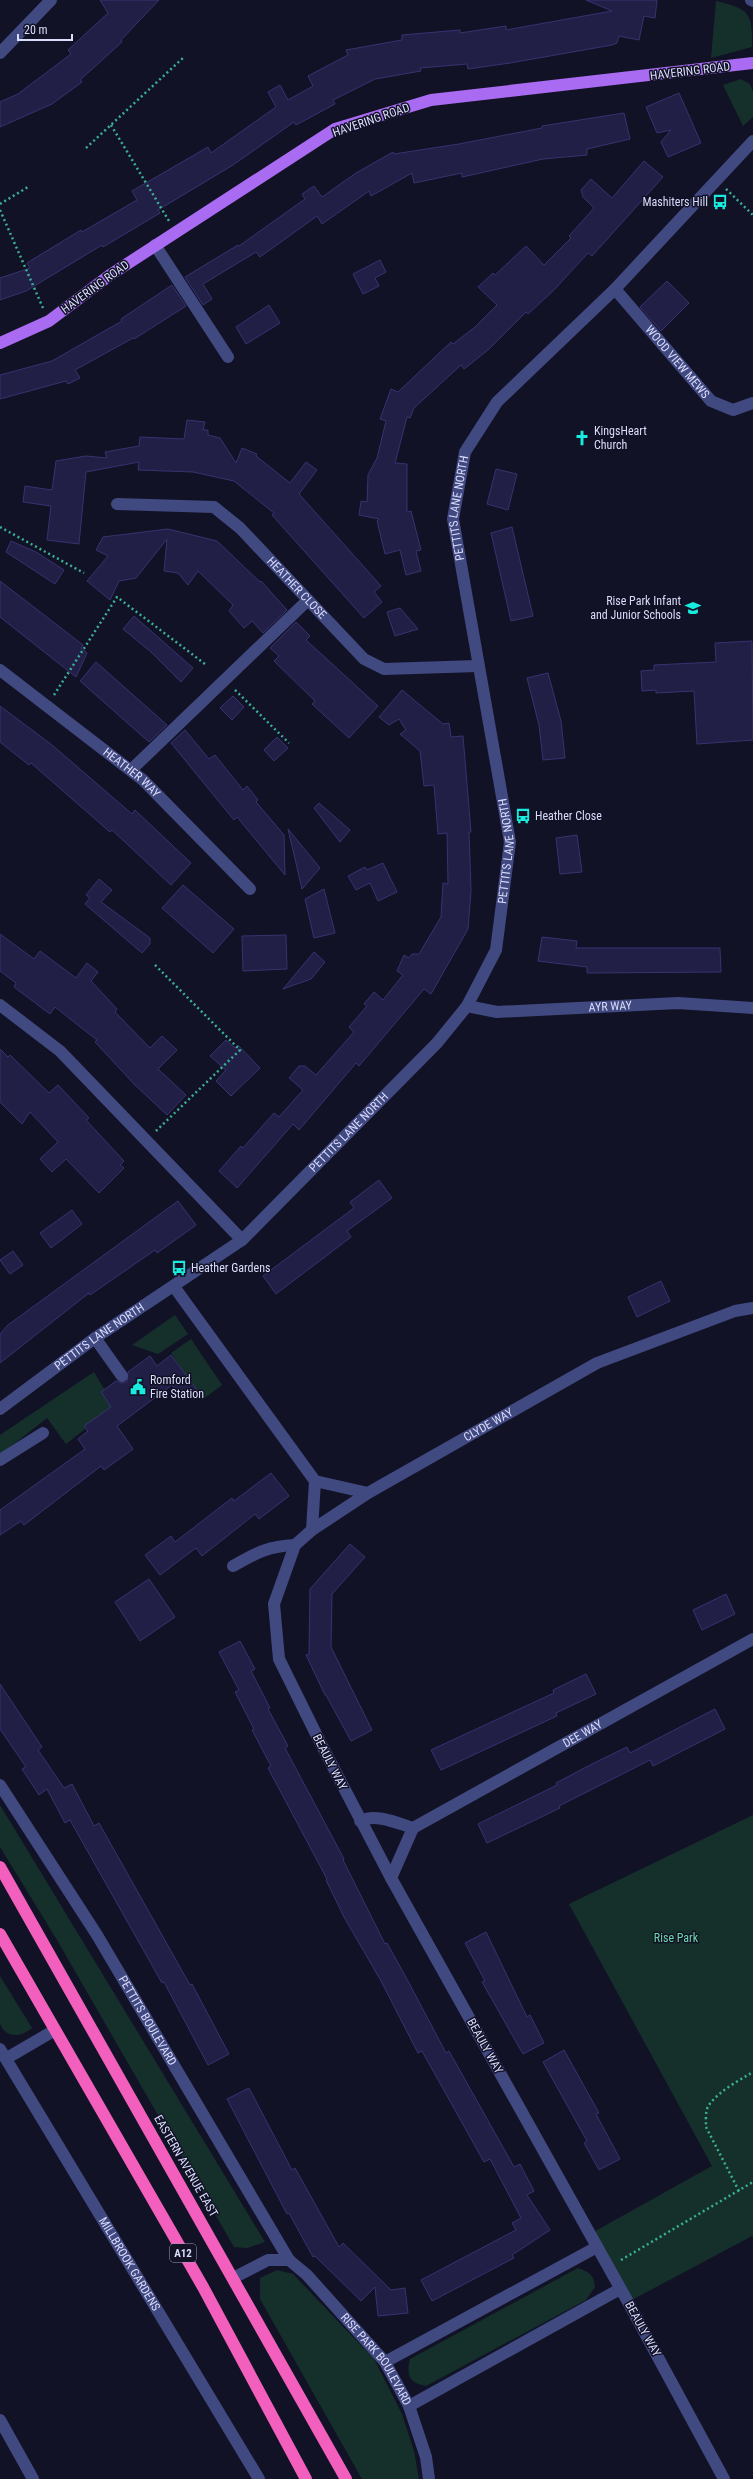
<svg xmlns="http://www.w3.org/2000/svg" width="753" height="2479" font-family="'Roboto Condensed',sans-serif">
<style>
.green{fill:#15302b}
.building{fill:#211f46;stroke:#363370}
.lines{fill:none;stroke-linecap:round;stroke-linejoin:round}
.path{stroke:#3ab096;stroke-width:2.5;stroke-dasharray:2 3;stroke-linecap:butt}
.minor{stroke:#414981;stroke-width:12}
.major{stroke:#aa6bf3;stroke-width:12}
.highway{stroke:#f25fbd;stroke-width:12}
.labels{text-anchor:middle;stroke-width:3;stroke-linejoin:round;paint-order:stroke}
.shield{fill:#121226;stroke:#9e9fbc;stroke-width:1}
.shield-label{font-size:11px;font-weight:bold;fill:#dadcfc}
.street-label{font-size:12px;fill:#dadcfc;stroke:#121226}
.poi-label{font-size:12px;fill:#dadcfc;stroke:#121226;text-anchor:start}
.park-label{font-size:12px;fill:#6bd7aa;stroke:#121226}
</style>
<rect width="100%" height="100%" fill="#121226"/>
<path class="green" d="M716,1C747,9 753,10 752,47L711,58Z
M741,79L750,84L753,92V117L743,126L723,85Z
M175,1315L188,1334L158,1354L132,1345Z
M191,1339L222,1385L202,1400L171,1353Z
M94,1372L118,1412L104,1414L66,1444L47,1418L0,1455V1435Z
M0,1805L265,2242L247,2248L234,2247L57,1940L0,1847Z
M753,1815V2238L752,2236L628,2302L590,2234L712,2166L569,1904Z
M0,1976L32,2028C22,2037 5,2039 0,2023C0,2012 0,1988 0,1976Z
M578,2268C589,2272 594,2275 595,2287L586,2300L426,2386C409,2383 406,2375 410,2359Z
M277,2270L293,2274L374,2359L402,2414L414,2451L419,2479H362L260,2299V2278Z"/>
<path class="building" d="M100,0H159L121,40L122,42L80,80L82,82L52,104L0,127V102L18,94L71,54L68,50L108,13Z
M586,0H657L655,18L644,16L639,40L619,36L617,43L612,45L510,63L468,69L467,64L420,68L421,71L375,79L333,100L335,104L296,125L294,122L233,165L158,210L160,213L103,247L102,245L26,291L0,300V278L30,268L27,263L81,230L82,232L137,200L132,191L208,147L211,153L276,107L268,92L280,85L288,100L313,86L308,76L348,55L346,50L402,40V35L460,30V33L506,26V30L612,11Z
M679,93L701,143L668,157L661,142L671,130L657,133L646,107Z
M624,113L630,139L587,149V155L543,159L462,177V173L414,183L412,173L371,196L369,191L322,224L317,216L260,257L256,252L203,284L212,299L203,305L185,277L238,245L239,246L305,199L302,194L314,186L322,197L356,173L393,152L394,154L459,144L542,128V126Z
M644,161L663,177L592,256L588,253L554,290L528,314L526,312L489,349L464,369L461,365L414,408L410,418L407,417L395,463L407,464V512L411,511L421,550L416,551L421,571L406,575L400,550L385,554L377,521L379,519L359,515L361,501L367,502L368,475L377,458L386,421L380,419L391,389L398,392L451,342L453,344L475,327L497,305L478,287L493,273L495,275L526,246L544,265L571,238L569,236L594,208L583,197L581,190L591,179L612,198Z
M380,260L386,272L375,278L379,286L363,294L353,274Z
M667,281L689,303L661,331L640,307Z
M172,285L186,306L134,339L133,338L75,370L80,378L68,384L66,381L0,399V375L52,361L122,321L121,319Z
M269,305L280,323L246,344L236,327Z
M187,420L205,422L203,430H208V435L220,438L236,463L242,448L257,454L256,456L290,483L306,462L317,470L299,494L381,586L374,592L382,602L364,618L272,515L274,513L234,481L193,472L138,470L139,462L86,472L79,544L47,540L51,506L23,502L25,486L52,490L56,461L86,456L107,458L105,452L139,446L140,437L184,439Z
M496,469L517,474L508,510L487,504Z
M512,527L533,616L511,621L491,533Z
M168,529L217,541L260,582L261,581L287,610L263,633L252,621L244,628L229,611L233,605L198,571L188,585L178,573L164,571L167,539L136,578L119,581L110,600L87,581L108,556L96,550L103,537Z
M11,541L36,552L64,570L55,584L6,552Z
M0,581L83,645L81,648L87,653L76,677L0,617Z
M400,608L418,629L395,636L387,612Z
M134,616L193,668L181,682L151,652L123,629Z
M296,622L310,636L306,640L378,706L349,738L312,704L315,701L274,661L279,656L270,648Z
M752,641L753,740L697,744L694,691L656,693V690L642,691L641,671L654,670V665L716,662L715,643Z
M96,662L167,725L149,742L80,681Z
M548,673L561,721L565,758L543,760L539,725L527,678Z
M402,690L443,724L449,723L451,737L463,736L471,832H469L471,891L468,929L431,994L424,989L359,1066L356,1063L299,1130L293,1124L237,1188L219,1171L241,1146L243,1148L274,1113L279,1117L303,1090L289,1078L299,1066H305L316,1075L354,1032L349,1027L367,1006L364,1004L374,992L383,1000L403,975L397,971L404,955L409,958L412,954H419L441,917L443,883L448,884L447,833L438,834L434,785L424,786L420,751L400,734L406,730L399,719L389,725L379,717Z
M233,696L244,707L232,720L220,708Z
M0,706L52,745L132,814L135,810L191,863L171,885L112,830L110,832L31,763L29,765L0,742Z
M185,730L209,759L215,755L243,790L247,786L258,800L256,802L284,835L285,875L237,817L234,820L171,743Z
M277,737L288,748L274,761L264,750Z
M319,803L350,830L340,842L314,808Z
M288,829L320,868L302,889Z
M577,835L582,872L560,874L556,838Z
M383,863L397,892L378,901L370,883L356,890L348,876L365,867L367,870Z
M99,879L112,890L101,902L150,938V944L142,953L85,904L90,898L86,895Z
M183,885L234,929L213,953L162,908Z
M324,889L335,933L314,938L305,899Z
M0,934L34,959L40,951L76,978L87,963L98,972L91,981L117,1009L115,1012L150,1048L162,1036L177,1050L158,1069L186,1095L167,1115L135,1085L95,1042L97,1040L55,1007L50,1014L14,987L16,983L0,971Z
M286,935L287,969L243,971L242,936Z
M542,937L577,941L576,948H720L721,972L587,973V967L538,961Z
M314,952L325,962L311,979L283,989Z
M226,1040L235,1048L238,1045L260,1068L231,1096L216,1081L226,1070L210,1056Z
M0,1049L8,1057L10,1055L49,1093L58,1085L89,1118L86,1120L124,1161L120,1165L124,1168L99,1193L66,1159L52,1172L40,1159L58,1142L30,1112L22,1124L0,1102Z
M379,1180L392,1198L347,1231L351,1237L276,1294L263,1276L354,1208L350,1202Z
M178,1201L196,1225L157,1253L155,1250L90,1295L89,1293L0,1363V1334L8,1325Z
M72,1210L82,1224L51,1248L40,1233Z
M13,1251L23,1265L10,1274L0,1260Z
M661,1281L670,1301L637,1317L628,1297Z
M171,1355L197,1390L183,1400L172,1385L117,1426L133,1449L104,1470L101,1466L24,1525L21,1521L0,1535V1510L85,1449L78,1439L88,1431L84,1426L111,1407L101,1392L116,1381L122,1383L127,1382L128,1372L150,1356L157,1366Z
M271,1473L289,1496L259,1519L255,1514L202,1556L196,1548L160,1575L145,1555L171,1536L175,1542L232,1498L234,1501Z
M350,1544L365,1557L332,1594L331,1647L372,1730L351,1741L326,1695H325L306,1655L309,1654L310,1589Z
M149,1579L175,1617L140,1641L115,1602Z
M726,1594L735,1614L702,1630L693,1610Z
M240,1641L255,1669L251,1671L270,1708L268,1709L288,1746L285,1748L344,1859L343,1860L385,1944L387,1943L408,1981L446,2053L449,2051L514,2167L520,2164L534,2191L527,2195L550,2230L512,2255L514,2258L432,2301L421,2280L516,2230L512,2223L521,2218L490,2159L484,2162L422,2051L418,2053L381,1981L344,1917L326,1880L327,1879L268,1768L271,1766L252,1730L254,1729L235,1692L239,1690L219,1652Z
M586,1674L596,1694L556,1713L557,1716L441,1770L431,1750L554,1693L553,1690Z
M0,1684L42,1747L38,1750L64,1788L72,1784L94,1826L99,1823L190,1985L192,1984L229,2054L208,2065L164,1982L162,1983L70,1820L65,1823L47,1789L39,1795L22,1769L26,1767L0,1729Z
M715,1709L725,1729L653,1766L650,1760L559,1806L560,1808L487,1843L478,1824L557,1785L556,1783L594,1763L627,1747L630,1753Z
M486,1932L527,2017L530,2015L544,2043L523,2054L482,1982L485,1981L465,1943Z
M564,2050L599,2113L596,2114L620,2159L599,2170L584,2143L587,2141L543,2062Z
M249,2088L292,2170L295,2168L339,2247L343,2243L391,2290L405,2288L408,2313L378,2316L375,2287L361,2301L315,2256L313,2257L289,2213L287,2214L227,2099Z"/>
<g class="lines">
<path class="path" d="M111,125L169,221
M86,148L184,57
M726,189L753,215
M0,204L28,187
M0,210L43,308
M0,527L84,573
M235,690L289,743
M54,695L117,597L205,664
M155,965L240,1050L156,1131
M739,2191L706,2127C706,2120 705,2110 709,2105C719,2091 738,2081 753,2072
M621,2260L753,2182"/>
<g class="minor">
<path d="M751,0L753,1"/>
<path d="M0,53L51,0"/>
<path d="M155,245L228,357"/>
<path id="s1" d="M615,289L711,401L733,410L753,403"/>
<path id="s2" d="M117,504L214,507L240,528L364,659L384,669L477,666"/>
<path id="s3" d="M0,670L143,780L250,889"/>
<path d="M131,770L308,600"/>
<path d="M0,1005L60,1051L242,1240"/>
<path id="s4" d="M467,1006L497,1012L678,1003L753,1008"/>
<path d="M175,1288L315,1481L368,1493"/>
<path d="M95,1338L122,1376"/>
<path id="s5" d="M0,1409L95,1338L242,1240L437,1043L467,1006L496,950L510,842L453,519L465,452L497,402L615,289L753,141"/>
<path d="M0,1460L43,1433"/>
<path d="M312,1530L315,1481"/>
<path d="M233,1566C256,1553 268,1546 295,1545"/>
<path id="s6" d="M0,1785L97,1935L289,2260L307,2275L385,2362L409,2406L426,2457L429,2479"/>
<path d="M360,1821C376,1813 397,1823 413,1828L391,1878"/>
<path id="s7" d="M413,1828L753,1639"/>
<path id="s8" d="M0,2049L259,2479"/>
<path d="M7,2058L55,2030"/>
<path d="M233,2278L268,2260H289"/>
<path d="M385,2362L597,2247"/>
<path d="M409,2406L620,2289"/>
<path d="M0,2420L33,2479"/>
<path id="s9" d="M724,2479L628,2302L391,1878L320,1742L279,1659L274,1604L295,1545L312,1530L368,1493L597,1363L735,1311L753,1308"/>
</g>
<path class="major" d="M0,343L49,321L110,275L335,129L431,100L753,63"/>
<path class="highway" d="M0,1867L346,2479
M0,1934L203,2287L306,2479"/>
</g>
<defs>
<symbol id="bus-bare" viewBox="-9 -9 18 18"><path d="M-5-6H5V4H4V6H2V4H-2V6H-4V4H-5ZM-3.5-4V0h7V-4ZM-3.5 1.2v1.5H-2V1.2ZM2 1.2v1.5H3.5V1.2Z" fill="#17ecde" stroke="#121226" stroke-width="2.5" paint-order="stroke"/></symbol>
<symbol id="church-bare" viewBox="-9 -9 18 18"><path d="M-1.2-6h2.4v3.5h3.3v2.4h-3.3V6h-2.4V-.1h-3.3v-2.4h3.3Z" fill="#17ecde" stroke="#121226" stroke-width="2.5" paint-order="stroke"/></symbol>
<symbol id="school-bare" viewBox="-9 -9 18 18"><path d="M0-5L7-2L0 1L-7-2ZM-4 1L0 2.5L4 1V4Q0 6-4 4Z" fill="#17ecde" stroke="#121226" stroke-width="2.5" paint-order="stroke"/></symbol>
<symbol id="civic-bare" viewBox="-9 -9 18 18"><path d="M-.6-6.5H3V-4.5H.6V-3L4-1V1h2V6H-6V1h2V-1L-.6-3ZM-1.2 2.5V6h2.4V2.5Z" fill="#17ecde" stroke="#121226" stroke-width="2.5" paint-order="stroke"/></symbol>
</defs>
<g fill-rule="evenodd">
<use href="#bus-bare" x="709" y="191" width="22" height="22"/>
<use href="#church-bare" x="571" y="427" width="22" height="22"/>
<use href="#school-bare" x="682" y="597" width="22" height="22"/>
<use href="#bus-bare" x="512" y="805" width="22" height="22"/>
<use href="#bus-bare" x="168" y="1257" width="22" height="22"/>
<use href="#civic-bare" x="127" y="1376" width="22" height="22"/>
</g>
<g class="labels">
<rect class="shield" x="170" y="2244" width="26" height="18" rx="3"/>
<g class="shield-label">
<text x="183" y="2257">A12</text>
</g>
<g class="street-label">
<text transform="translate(690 71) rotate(-7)" y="4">HAVERING ROAD</text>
<text transform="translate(371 120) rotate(-19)" y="4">HAVERING ROAD</text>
<text transform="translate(95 287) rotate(-36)" y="4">HAVERING ROAD</text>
<text dy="4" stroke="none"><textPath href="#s1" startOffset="96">WOOD VIEW MEWS</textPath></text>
<text dy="4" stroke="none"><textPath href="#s5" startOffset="1131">PETTITS LANE NORTH</textPath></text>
<text dy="4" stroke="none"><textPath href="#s2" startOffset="213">HEATHER CLOSE</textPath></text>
<text dy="4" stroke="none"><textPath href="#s3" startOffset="167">HEATHER WAY</textPath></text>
<text dy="4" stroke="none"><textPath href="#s5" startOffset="783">PETTITS LANE NORTH</textPath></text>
<text dy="4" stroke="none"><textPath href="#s4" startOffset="144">AYR WAY</textPath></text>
<text dy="4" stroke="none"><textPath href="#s5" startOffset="447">PETTITS LANE NORTH</textPath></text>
<text dy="4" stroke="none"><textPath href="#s5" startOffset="123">PETTITS LANE NORTH</textPath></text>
<text dy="4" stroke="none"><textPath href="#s9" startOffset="1279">CLYDE WAY</textPath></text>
<text dy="4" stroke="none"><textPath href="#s7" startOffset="194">DEE WAY</textPath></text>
<text transform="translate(330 1762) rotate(63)" y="4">BEAULY WAY</text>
<text dy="4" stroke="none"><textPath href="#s6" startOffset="278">PETTITS BOULEVARD</textPath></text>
<text transform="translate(485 2046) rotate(61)" y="4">BEAULY WAY</text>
<text transform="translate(186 2166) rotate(60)" y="4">EASTERN AVENUE EAST</text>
<text dy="4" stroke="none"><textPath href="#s8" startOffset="251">MILLBROOK GARDENS</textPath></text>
<text transform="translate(643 2329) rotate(61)" y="4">BEAULY WAY</text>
<text dy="4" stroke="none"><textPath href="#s6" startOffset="689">RISE PARK BOULEVARD</textPath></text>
</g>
<g class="poi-label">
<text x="708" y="206" text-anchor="end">Mashiters Hill</text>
<text x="594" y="435">KingsHeart<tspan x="594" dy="14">Church</tspan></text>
<text x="681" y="605" text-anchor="end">Rise Park Infant<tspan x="681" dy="14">and Junior Schools</tspan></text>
<text x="535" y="820">Heather Close</text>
<text x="191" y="1272">Heather Gardens</text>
<text x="150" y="1384">Romford<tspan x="150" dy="14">Fire Station</tspan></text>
</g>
<g class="park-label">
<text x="676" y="1942">Rise Park</text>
</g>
</g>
<path d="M18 34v6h54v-6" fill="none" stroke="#dadcfc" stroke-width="2"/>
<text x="24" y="34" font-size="12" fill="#dadcfc" stroke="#121226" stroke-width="3" paint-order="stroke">20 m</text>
</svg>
